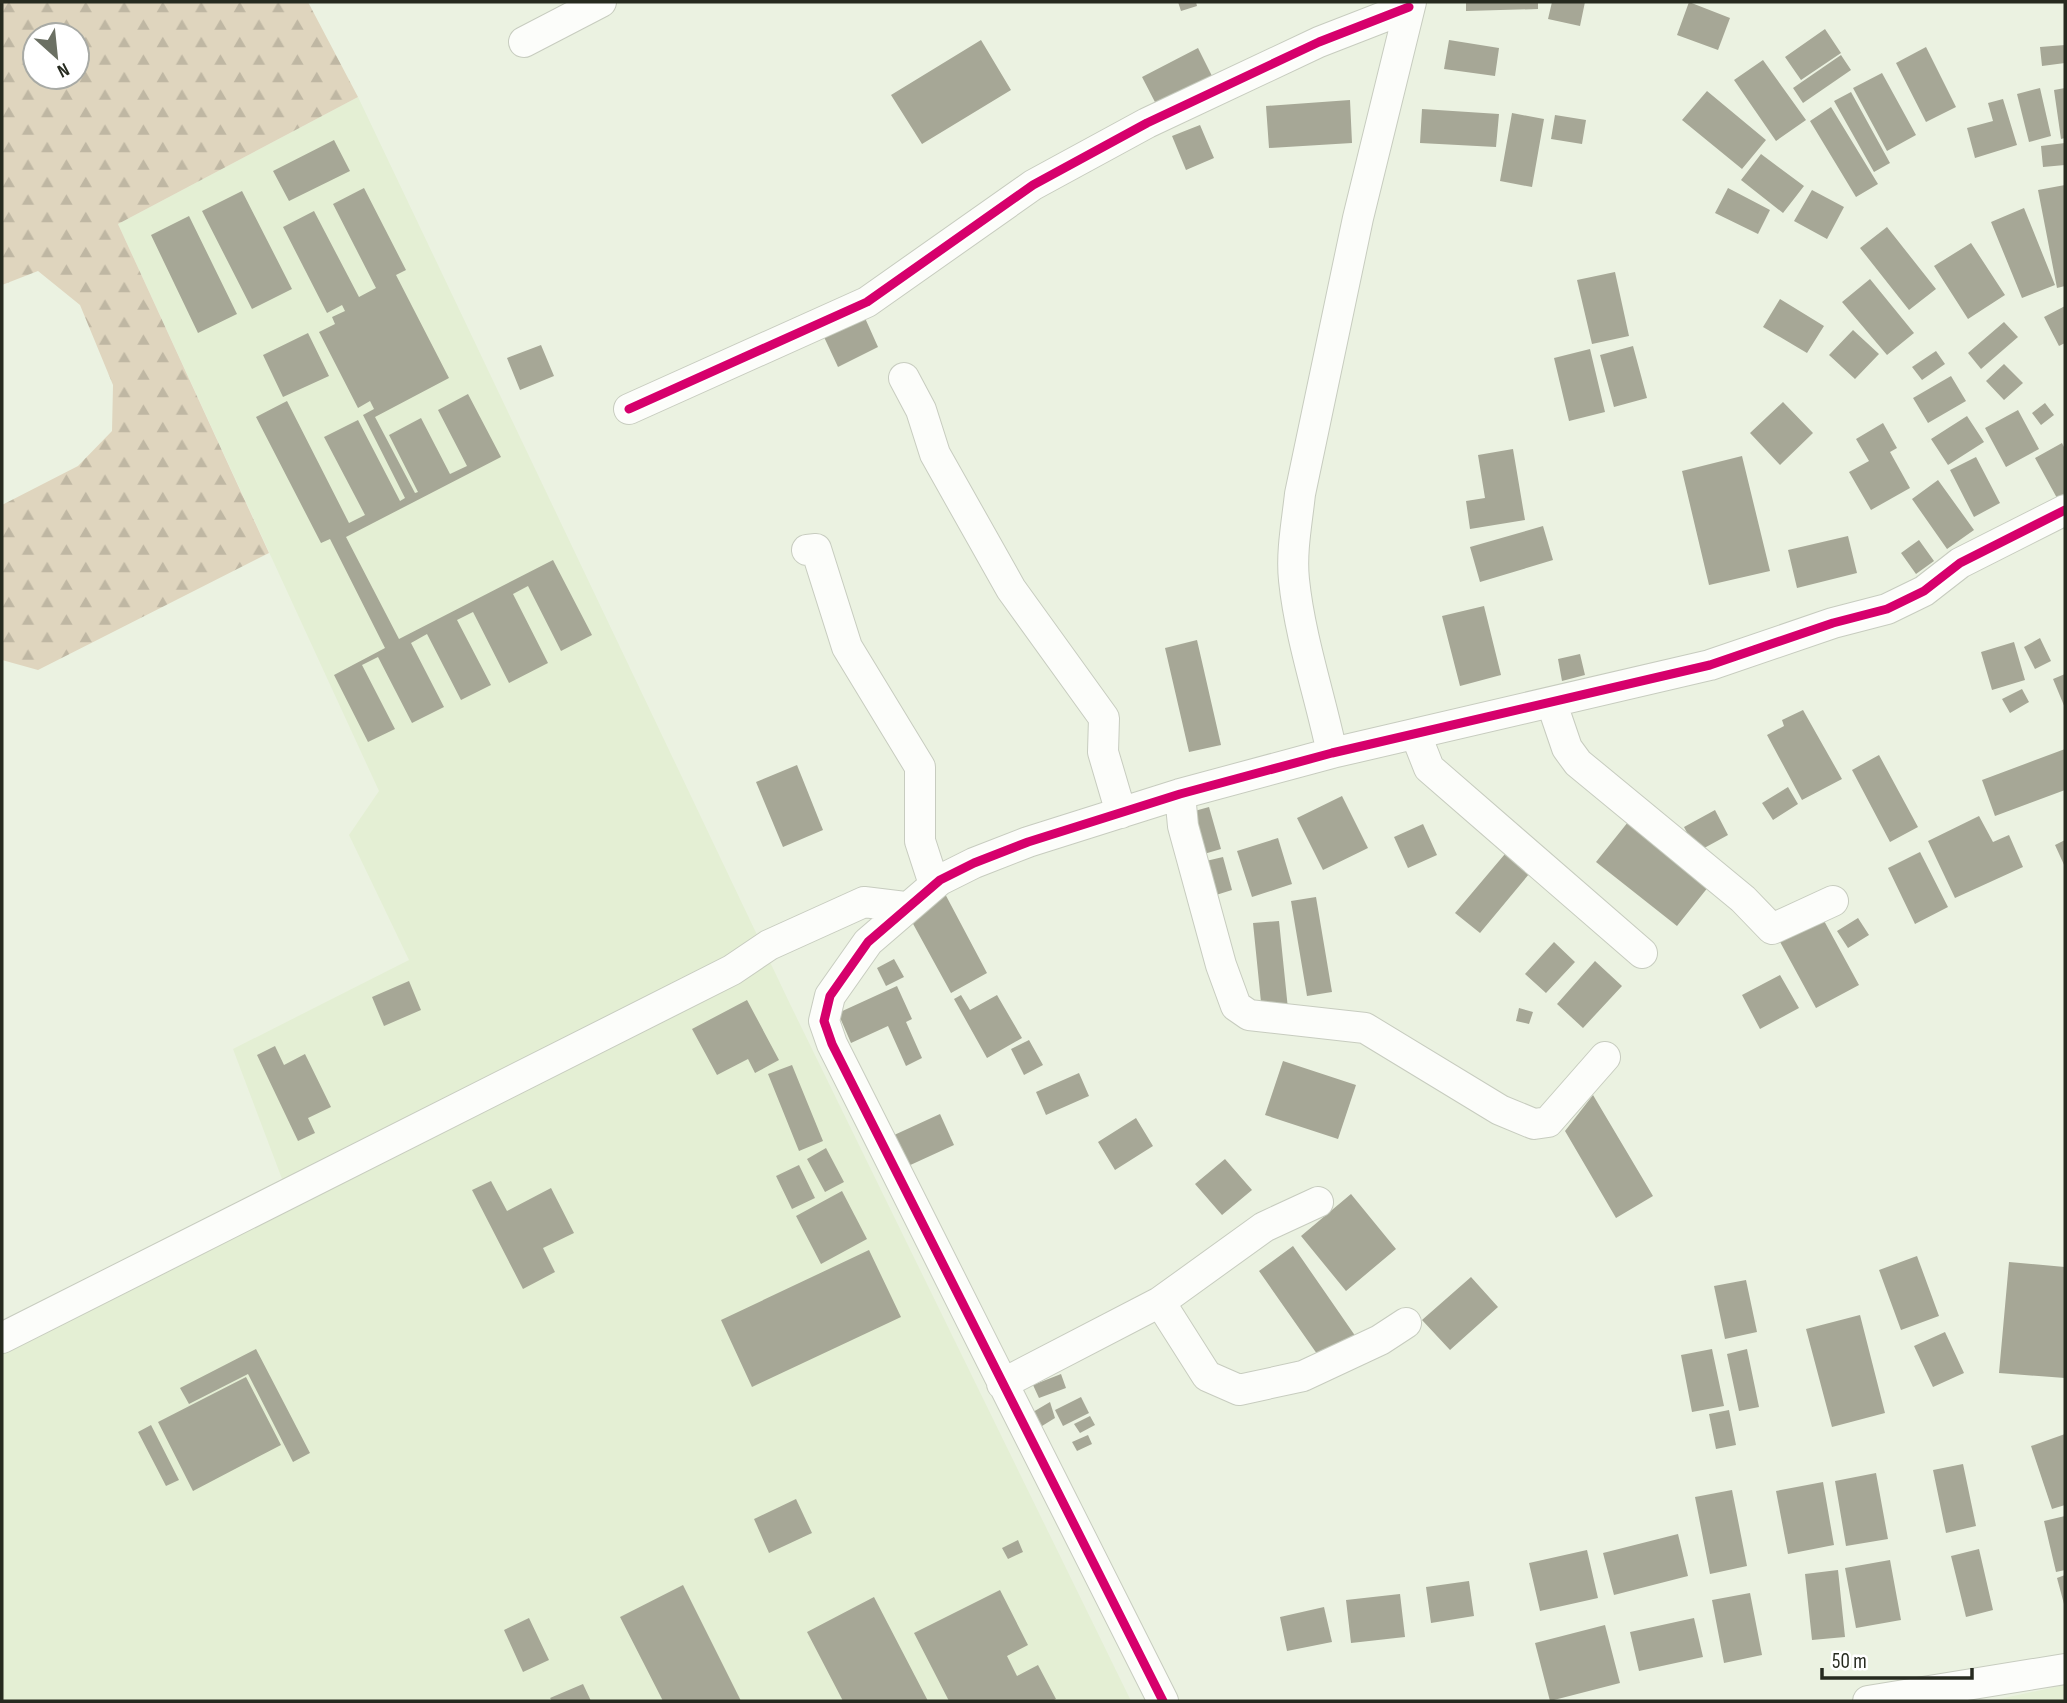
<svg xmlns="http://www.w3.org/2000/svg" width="2067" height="1703" font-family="'Sofia Sans Condensed',sans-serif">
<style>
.built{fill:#e4efd4}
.forest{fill:url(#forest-firs);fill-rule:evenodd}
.building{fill:#a6a796}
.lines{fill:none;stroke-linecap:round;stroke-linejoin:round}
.minor-casing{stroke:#c7ccbf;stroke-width:32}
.minor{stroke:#fcfdfa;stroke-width:30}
.cycleway-casing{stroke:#fff;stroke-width:13}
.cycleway{stroke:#d6006c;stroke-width:9}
</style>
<defs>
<pattern id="forest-firs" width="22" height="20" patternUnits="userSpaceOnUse" patternTransform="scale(1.75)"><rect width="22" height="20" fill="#dfd5be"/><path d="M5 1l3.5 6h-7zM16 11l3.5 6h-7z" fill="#bfb7a3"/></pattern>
</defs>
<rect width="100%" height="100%" fill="#ebf2e1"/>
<path class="built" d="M358,97L790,1004L1131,1701H2V1339L290,1200L233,1049L409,960L349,835L379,791L118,224Z
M2065,1685V1701H1990Z"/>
<path class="forest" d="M2,2H308L358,97L118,224L269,553L38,670L2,660V505L78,466L112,431L113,385L80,305L38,271L2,285ZM35,35H77V77H35Z"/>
<path class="building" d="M1178,2H1196L1197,6L1181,11Z
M1466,2H1538V9L1466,11Z
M1552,2H1585L1580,26L1548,19Z
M1689,2L1730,18L1718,50L1677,35Z
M1825,29L1841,53L1801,80L1785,57Z
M981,40L1011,90L922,144L891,95Z
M1449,40L1499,48L1495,76L1444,69Z
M2065,45V63L2042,66L2040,47Z
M1926,47L1956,107L1926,122L1896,63Z
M1198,48L1212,76L1156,104L1142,77Z
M1841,55L1851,70L1803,103L1793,88Z
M1763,60L1806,120L1776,141L1734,80Z
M1882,73L1916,135L1887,151L1853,88Z
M2040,88L2051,136L2029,142L2017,94Z
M2065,88V138L2061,139L2054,90Z
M1707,91L1766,140L1742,169L1682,120Z
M1851,92L1890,163L1874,172L1834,101Z
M2003,99L2017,145L1975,158L1967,128L1993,121L1988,103Z
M1350,100L1352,143L1269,148L1266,106Z
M1831,107L1878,184L1856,197L1810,121Z
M1422,109L1499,114L1496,147L1420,143Z
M1512,113L1544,119L1532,187L1500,181Z
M1555,115L1586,120L1582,144L1551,139Z
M1200,125L1214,158L1186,170L1172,136Z
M334,140L350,171L289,201L273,171Z
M2065,143V165L2043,167L2041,146Z
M1761,154L1804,186L1783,213L1741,180Z
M2065,185V286L2057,288L2038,190Z
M364,188L406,270L396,275L449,378L375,417L415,493L418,492L389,435L421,418L450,474L467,466L438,410L468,394L501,457L346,537L399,639L553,560L592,635L561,651L528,586L513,594L548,663L509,683L473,612L457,620L491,685L461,700L427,634L411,643L444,707L412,723L378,657L362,665L395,729L368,742L334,675L385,648L330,539L321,543L256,417L287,401L349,523L365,515L324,437L358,420L400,501L405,498L363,415L374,409L370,401L358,408L319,332L335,324L332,317L345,311L342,305L327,313L283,227L314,211L359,297L376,288L333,204Z
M1728,188L1770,210L1758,234L1715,213Z
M1812,190L1844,207L1827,239L1794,221Z
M242,191L292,289L252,309L202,211Z
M2024,208L2055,285L2022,298L1991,222Z
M189,216L237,314L198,333L151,235Z
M1887,227L1936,289L1909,310L1860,248Z
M1971,243L2005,295L1968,319L1934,266Z
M1615,272L1629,336L1592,344L1577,280Z
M1870,279L1914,333L1887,355L1842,302Z
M1780,299L1824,326L1807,353L1763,327Z
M2065,306V343L2059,346L2044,317Z
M865,318L878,347L838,367L824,337Z
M2004,322L2018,337L1981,369L1968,353Z
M1853,330L1879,354L1855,379L1829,355Z
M308,333L329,376L283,397L263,355Z
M541,345L554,376L520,390L507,358Z
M1633,346L1647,398L1614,407L1600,355Z
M1590,349L1605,412L1569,421L1554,358Z
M1936,351L1945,364L1922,380L1912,367Z
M2004,364L2023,383L2004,400L1986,381Z
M1951,376L1966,401L1928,423L1913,398Z
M1783,402L1813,433L1780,465L1750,433Z
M2045,403L2054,415L2041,425L2032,413Z
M2018,410L2039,449L2006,467L1985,428Z
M1967,416L1984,442L1948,465L1931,439Z
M1883,423L1897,448L1890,452L1910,488L1871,510L1849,472L1869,461L1856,439Z
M2062,443L2065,449V493L2057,498L2035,458Z
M1513,449L1525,520L1470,529L1466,501L1485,498L1478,455Z
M1742,456L1770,571L1709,585L1682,471Z
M1976,457L2000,503L1974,517L1950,470Z
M1938,480L1974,530L1947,549L1912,499Z
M1543,526L1553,560L1480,582L1470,547Z
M1848,536L1857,573L1797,588L1788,550Z
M1919,540L1934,561L1916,574L1901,553Z
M1484,606L1501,675L1460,686L1442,616Z
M2040,638L2051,661L2035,669L2024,647Z
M1197,640L1221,745L1189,752L1165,648Z
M2014,642L2025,680L1992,690L1981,652Z
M1580,654L1585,675L1562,681L1558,659Z
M2065,674V708L2053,679Z
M2022,689L2029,702L2010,713L2002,699Z
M1803,710L1842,779L1802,800L1767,735L1784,726L1782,720Z
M2065,749V790L1995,816L1982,780Z
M1879,755L1918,827L1890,842L1852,770Z
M797,765L823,830L783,847L756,782Z
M1788,787L1798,804L1773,820L1762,803Z
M1342,796L1368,848L1323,870L1297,818Z
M1209,807L1221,849L1204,854L1191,812Z
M1715,810L1728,835L1697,852L1684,827Z
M1979,816L1993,842L2009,835L2023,867L1955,898L1928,841Z
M1628,822L1709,886L1677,926L1596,862Z
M1423,824L1437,855L1408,868L1394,837Z
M1278,838L1292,884L1252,897L1237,851Z
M2065,840V867L2055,845Z
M1510,848L1534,868L1480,933L1455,913Z
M1920,852L1948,907L1915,924L1888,868Z
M1223,857L1232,890L1216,895L1206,861Z
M943,890L987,973L951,993L906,911Z
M1316,897L1332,992L1307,996L1291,901Z
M1822,917L1859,985L1816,1008L1779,940Z
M1858,918L1869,935L1848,948L1837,931Z
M1279,921L1288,1009L1262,1012L1253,923Z
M1554,942L1575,962L1546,993L1525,974Z
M894,959L904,977L886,986L877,968Z
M1595,961L1622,986L1583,1028L1557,1004Z
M1780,975L1799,1008L1760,1029L1742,995Z
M409,981L421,1010L384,1026L372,997Z
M897,986L912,1019L906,1022L922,1058L906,1066L888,1026L851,1043L838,1013Z
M961,995L970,1010L997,995L1022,1038L987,1058L954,999Z
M747,1000L779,1060L755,1073L748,1059L717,1075L692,1029Z
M1519,1008L1533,1012L1529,1024L1516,1021Z
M1029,1040L1043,1065L1024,1075L1011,1049Z
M275,1046L284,1065L305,1054L331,1107L308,1118L315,1133L298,1141L257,1055Z
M1283,1061L1356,1085L1338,1139L1265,1115Z
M792,1065L823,1141L799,1151L768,1074Z
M1079,1073L1089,1096L1046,1115L1036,1092Z
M1593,1095L1653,1196L1616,1218L1565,1131Z
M940,1114L954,1145L906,1167L892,1136Z
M1136,1118L1153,1146L1115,1170L1098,1142Z
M826,1148L844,1182L825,1192L807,1159Z
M1225,1159L1252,1190L1222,1215L1195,1184Z
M799,1165L815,1198L792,1209L776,1176Z
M491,1181L507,1211L551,1188L574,1233L543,1248L555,1272L523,1289L472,1190Z
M842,1191L867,1239L821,1264L796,1216Z
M1351,1194L1396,1249L1346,1291L1301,1236Z
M1293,1246L1356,1337L1322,1361L1259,1271Z
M869,1250L901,1317L752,1387L721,1320Z
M1917,1256L1939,1316L1901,1330L1879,1270Z
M2009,1262L2065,1267V1378L1999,1373Z
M1471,1277L1498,1307L1450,1350L1422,1320Z
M1746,1280L1757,1332L1725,1339L1714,1286Z
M1860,1315L1885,1413L1832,1427L1806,1329Z
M1945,1332L1964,1373L1933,1387L1914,1346Z
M256,1349L310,1453L293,1462L248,1374L189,1404L180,1388Z
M1712,1349L1724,1406L1692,1412L1681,1355Z
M1747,1349L1759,1407L1739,1411L1727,1354Z
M1061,1374L1066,1388L1039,1398L1033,1385Z
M246,1377L281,1445L193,1491L158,1422Z
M1081,1397L1089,1413L1063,1426L1055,1410Z
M1050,1402L1055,1418L1042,1426L1033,1412Z
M1729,1410L1736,1445L1716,1449L1709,1414Z
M1090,1416L1095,1425L1080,1433L1074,1424Z
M151,1425L179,1480L166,1486L138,1432Z
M2065,1434V1505L2052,1509L2031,1446Z
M1088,1435L1092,1444L1077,1451L1072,1442Z
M1963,1464L1976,1526L1946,1533L1933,1470Z
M1876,1473L1888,1539L1846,1546L1835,1481Z
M1823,1482L1834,1545L1788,1554L1776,1491Z
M1732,1490L1747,1566L1710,1574L1695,1497Z
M796,1499L812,1533L769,1553L754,1519Z
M2065,1516V1570L2056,1572L2044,1521Z
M1678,1534L1688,1576L1614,1595L1603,1553Z
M1018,1540L1023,1552L1008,1559L1002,1548Z
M1979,1549L1993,1610L1966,1617L1951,1556Z
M1587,1550L1598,1598L1540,1611L1529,1563Z
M1890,1560L1901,1620L1856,1628L1845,1568Z
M1838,1570L1845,1637L1812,1640L1805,1574Z
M2065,1575V1604H2064L2057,1578Z
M1469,1581L1474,1616L1431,1623L1426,1587Z
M683,1585L741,1701H663L620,1617Z
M1000,1590L1028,1645L1007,1656L1017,1676L1038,1665L1056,1699L1052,1701H949L914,1633Z
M1750,1593L1762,1655L1724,1663L1712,1600Z
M1400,1594L1405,1637L1351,1643L1346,1600Z
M874,1597L928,1701H843L807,1632Z
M1324,1607L1332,1642L1287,1651L1280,1617Z
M529,1618L549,1660L523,1672L504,1630Z
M1694,1618L1703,1657L1639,1671L1630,1632Z
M1605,1625L1620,1683L1550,1701L1535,1643Z
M583,1684L591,1701H552L550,1698Z"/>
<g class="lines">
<defs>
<path id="minor" d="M524,42L601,2
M904,378L921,410L935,454L1011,589L1104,718L1103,752L1121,813
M629,409L867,302L1033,185L1147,123L1319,42L1409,7
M807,550L816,549L847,647L920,767V841L934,884
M1552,704L1567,748L1578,763L1743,899L1772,929L1833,901
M1416,735L1429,768L1642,953
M1332,753C1320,696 1300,638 1294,580C1291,552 1297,522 1300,494L1358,218L1411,2
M1180,794L1183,826L1221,965L1236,1006L1249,1015L1365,1028L1500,1110L1534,1124L1548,1122L1605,1057
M1160,1302L1207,1376L1239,1390L1303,1376L1380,1340L1406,1323
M2,1338L732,970L769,945L864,902L905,907
M1002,1384L1160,1302L1264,1227L1318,1202
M1163,1701L832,1044L824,1021L830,996L868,942L940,880L974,863L1028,842L1180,794L1332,753L1710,665L1833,623L1887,609L1924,591L1960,563L2065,510
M1868,1701L2065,1669"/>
</defs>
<use href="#minor" class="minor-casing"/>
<use href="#minor" class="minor"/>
<defs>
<path id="cycleway" d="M629,409L867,302L1033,185L1147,123L1319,42L1409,7
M1163,1701L832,1044L824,1021L830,996L868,942L940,880L974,863L1028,842L1180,794L1332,753L1710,665L1833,623L1887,609L1924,591L1960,563L2065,510"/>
</defs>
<use href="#cycleway" class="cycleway-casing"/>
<use href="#cycleway" class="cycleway"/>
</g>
<rect width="2067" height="1703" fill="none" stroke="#262a1f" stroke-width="7"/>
<g transform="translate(56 56) rotate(153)"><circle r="33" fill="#ffffff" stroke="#a8aaa5" stroke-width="2"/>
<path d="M0-5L12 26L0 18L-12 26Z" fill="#6b7063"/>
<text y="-10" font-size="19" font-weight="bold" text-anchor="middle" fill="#262a1f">N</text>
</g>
<path d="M1822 1668v10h150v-10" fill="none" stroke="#262a1f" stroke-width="3.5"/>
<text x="1832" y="1668" font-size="21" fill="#262a1f" stroke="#ffffff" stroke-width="5" paint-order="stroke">50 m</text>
</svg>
